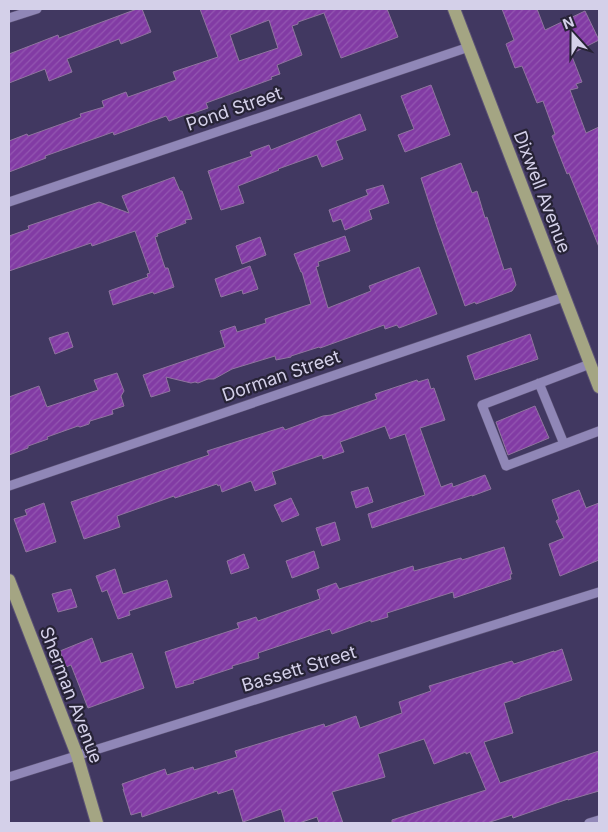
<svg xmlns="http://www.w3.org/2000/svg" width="608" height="832" font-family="Inter,sans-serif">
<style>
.building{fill:url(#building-hatch);stroke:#90759f;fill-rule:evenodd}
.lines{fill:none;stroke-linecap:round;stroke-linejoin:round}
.minor-casing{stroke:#5c5376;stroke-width:10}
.major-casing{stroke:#5c5376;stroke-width:14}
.minor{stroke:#9087b7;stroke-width:9}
.major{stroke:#a4a583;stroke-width:12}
.labels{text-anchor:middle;stroke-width:4.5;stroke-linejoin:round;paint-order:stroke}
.street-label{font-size:18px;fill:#d4d0e9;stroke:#272336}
</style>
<defs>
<pattern id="building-hatch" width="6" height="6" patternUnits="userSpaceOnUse" patternTransform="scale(1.25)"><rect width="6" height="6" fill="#823ba4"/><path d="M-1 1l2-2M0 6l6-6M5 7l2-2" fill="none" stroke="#9356b1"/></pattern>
</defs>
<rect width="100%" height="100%" fill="#413861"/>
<path class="building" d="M137,9H142L151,32L121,44L119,39L67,59L72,72L49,81L45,69L9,83V54L58,35L59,38Z
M200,9H387L398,37L341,58L324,13L298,22V24L292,26L302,55L277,65L280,74L271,77L272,79L206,103L208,108L188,115V114L169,121L166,116L114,135L113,132L102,136L45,156L46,158L9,172V141L27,134L28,136L81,117L80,114L104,107L102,101L126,92L128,97L176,80L173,72L218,57ZM269,20L278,48L239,61L230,35Z
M502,9H537L545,30L585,11L599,40L571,54L582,82L576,84L578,88L570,90L586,133L599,127V247L569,173L567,174L552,136L555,134L543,101L537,103L522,66L515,68L506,44L514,40Z
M431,85L450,135L405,152L398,135L414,129L401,96Z
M360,114L366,130L336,141L343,159L322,167L317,155L278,169L279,170L238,186L244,203L221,210L208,171L252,156L250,152L269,145L271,150Z
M461,163L472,193L477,191L485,218L487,217L504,270L511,268L516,285L512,291L476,304L475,302L465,306L437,227L421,178Z
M174,177L180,191H182L192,219L185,220L186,223L157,234L158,236L155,237L165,268H168L174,287L154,294L153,292L113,305L109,291L148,277L147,274L150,273L135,231L92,246L91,243L9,271V236L29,229L28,226L99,202L129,213L122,196Z
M383,185L389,203L369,210L372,219L345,230L341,219L333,222L329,210L368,195L366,190Z
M345,236L350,251L318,262L319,266L316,267L328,308L371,291L369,286L419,267L437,314L399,328L397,325L385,329L384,325L320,348L319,347L291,356V357L276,360L275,356L232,369L214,379H208L198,383L195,382L191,383L166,377L170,391L151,397L143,375L225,347L220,331L235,326L237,332L266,323L265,319L311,304L302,272H301L294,254Z
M260,237L266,255L242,264L236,246Z
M250,266L258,289L243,294L242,290L221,297L215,279Z
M68,332L73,347L55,354L49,338Z
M530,334L538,359L475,380L467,356Z
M117,373L124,391L121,396L124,406L112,410L113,414L90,421L89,424L80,427L78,426L47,437L48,439L28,446V448L9,455V397L39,386L47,407L98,390L94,380Z
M428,379L431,389L434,388L445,420L420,428L441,487L452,483L453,487L485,475L491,489L472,496V495L372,528L368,514L425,495L405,434L390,439L385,426L340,442L344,452L323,459L322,455L272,472L276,484L255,491L251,481L222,492L220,485L218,486L217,484L175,498L174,496L117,516L120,527L84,539L71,502L209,455L207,451L283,427L285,430L323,416L331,415L377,399L375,394L417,380L418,382Z
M535,406L549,438L508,455L496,422Z
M368,487L373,502L356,508L351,492Z
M579,490L586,508L599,503V560L560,576L549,544L564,538L556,521L559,519L552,500Z
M291,498L299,515L282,522L274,505Z
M44,503L56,542L26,552L14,519L27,515L25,510Z
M335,522L340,540L322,546L316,528Z
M504,547L512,574H510L511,579L454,598L453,592L387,613L388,617L371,622V620L332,634L330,629L258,653L259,658L232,666L233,668L193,681L194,683L176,688L165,652L239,628L237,623L247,620L256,617L258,621L320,599L317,590L336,583L339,589L413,566L414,571L461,558L462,560Z
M314,551L319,568L292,578L286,561Z
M244,554L249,568L231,574L227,561Z
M115,569L123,594L167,580L172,597L129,611L130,615L118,619L107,590L102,592L96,576Z
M71,589L77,607L58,612L52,594Z
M92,638L101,663L132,653L144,688L88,708L71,665L66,667L60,651Z
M562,649L572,680L520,697V698L504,703L513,733L484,742L500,783L599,751V791L568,800V799L513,818L512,815L487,823H392V820L486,790L470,752L466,754V752L434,764L424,739L378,754L385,777L332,792L343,823H319L317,817L299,823H285L281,809L243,822L233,789L218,794L217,791L142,817L141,812L131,815L123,789H124L122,784L165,769L167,775L193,767L194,770L237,757L235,751L324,724L325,727L356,716L360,728L402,713L399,702L431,691L429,686L512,661L514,664L554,651V652Z"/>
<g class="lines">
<defs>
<path id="minor" d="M9,18L37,9
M9,202L469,47
M590,364L482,405L506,466L599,431
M539,383L564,444
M9,486L564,297
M9,777L599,592
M589,823L599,820"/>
<path id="major" d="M454,9L599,387
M9,580L77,755L97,823"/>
</defs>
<use href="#minor" class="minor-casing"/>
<use href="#major" class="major-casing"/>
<use href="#minor" class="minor"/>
<use href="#major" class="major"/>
</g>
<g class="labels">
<g class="street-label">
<text transform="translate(234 109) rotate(-19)" y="6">Pond Street</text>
<text transform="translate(542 192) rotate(69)" y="6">Dixwell Avenue</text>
<text transform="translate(281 376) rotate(-19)" y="6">Dorman Street</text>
<text transform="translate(299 669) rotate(-17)" y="6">Bassett Street</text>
<text transform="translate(71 695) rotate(69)" y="6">Sherman Avenue</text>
</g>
</g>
<rect width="608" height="832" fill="none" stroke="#d4d0e9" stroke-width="20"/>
<g transform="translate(573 35) rotate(339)" stroke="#272336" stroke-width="4" paint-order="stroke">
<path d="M0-4L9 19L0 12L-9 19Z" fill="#d4d0e9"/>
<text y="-8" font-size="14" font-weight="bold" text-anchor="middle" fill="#d4d0e9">N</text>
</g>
</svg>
